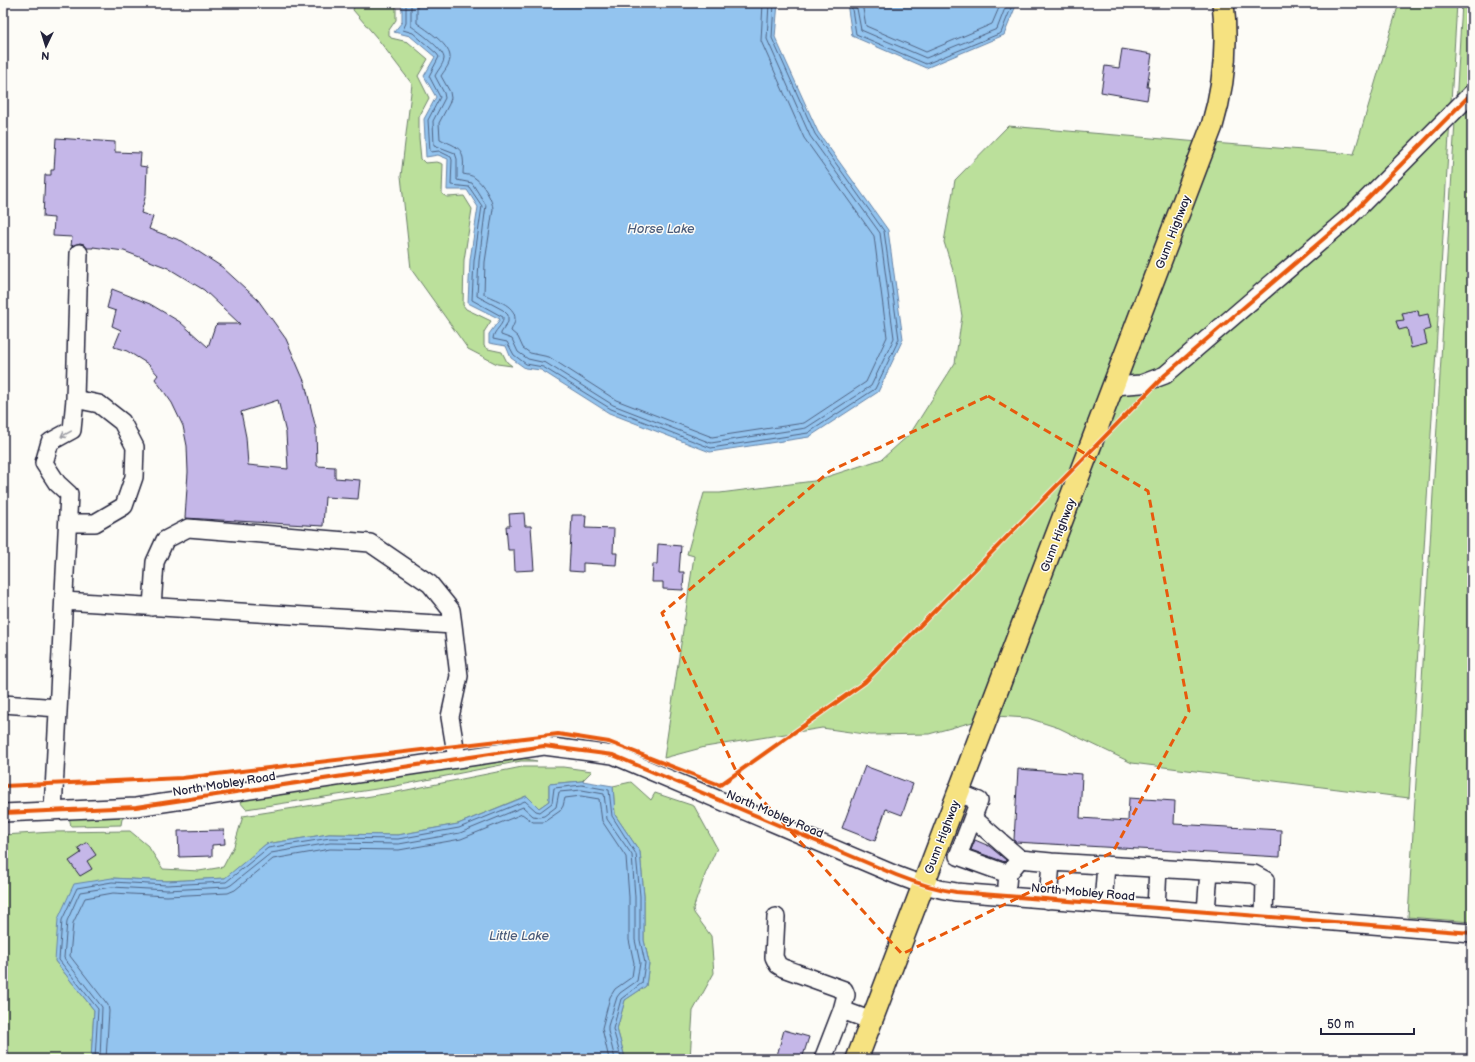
<svg xmlns="http://www.w3.org/2000/svg" width="1475" height="1062" font-family="'Balsamiq Sans',sans-serif">
<style>
.green{fill:#bbe09b;stroke:#6e816b}
.water{fill:#93c4ef;stroke:#6683a7}
.lines{fill:none;stroke-linecap:round;stroke-linejoin:round}
.shore{stroke:#4f6383;stroke-width:1}
.building{fill:#c5b7e8;stroke:#22223b;fill-rule:evenodd}
.minor-casing{stroke:#22223b;stroke-width:20}
.major-casing{stroke:#22223b;stroke-width:24}
.minor{stroke:#fdfcf7;stroke-width:17}
.major{stroke:#f6e281;stroke-width:21}
.cycleway-casing{stroke:#fdfcf7;stroke-width:6}
.cycleway{stroke:#e8590c;stroke-width:4}
.oneway{stroke:#9a9aa2}
.marked{fill:none;stroke:#e8590c;stroke-width:3;stroke-dasharray:8 5;stroke-linejoin:round}
.labels{text-anchor:middle;stroke-width:3;stroke-linejoin:round;paint-order:stroke}
.street-label{font-size:12px;fill:#22223b;stroke:#fdfcf7}
.water-label{font-size:13px;font-style:italic;fill:#4a5b7a;stroke:#fdfcf7}
</style>
<rect width="100%" height="100%" fill="#fdfcf7"/>
<filter id="ink" filterUnits="userSpaceOnUse"><feTurbulence type="fractalNoise" baseFrequency=".025" numOctaves="2"/><feDisplacementMap in="SourceGraphic" scale="8" xChannelSelector="R" yChannelSelector="G"/><feConvolveMatrix kernelMatrix="1 2 1 2 8 2 1 2 1" color-interpolation-filters="sRGB"/></filter>
<g filter="url(#ink)">
<path class="green" d="M355,3H396V20L389,30V35L391,38L408,42L428,59L418,76L429,98L419,117V138L421,159L425,163L437,162L443,164L442,194L447,197L464,196L472,209L464,260L463,305L466,309L491,321L484,332V346L488,349L502,352L507,362L512,366L497,364L468,349L411,269L401,176L412,84L377,38L353,10Z
M1399,3H1457L1409,798L1132,763L1059,728L1028,718L995,716L1213,143L1354,154Z
M1462,3H1472V922L1408,917Z
M1008,126L1199,142L980,720L929,734L871,735L822,728L705,747L664,758L694,556L687,554L704,493H720L814,481L882,459L910,434L955,363L962,316L955,277L944,242L955,180Z
M516,757L537,761H521L396,786L246,809L239,801L235,800L126,816L122,819L121,825L71,826L69,817Z
M522,767H563L592,771L582,781L549,784V801L539,808L526,796L458,824L398,835L329,834L266,844L226,878L167,881L112,878L55,961L94,1010L91,1059H3V835L53,832L130,831L148,846L163,869L199,871L223,867L234,846L243,816L397,792Z
M631,782L651,800L655,793L694,806L717,848L705,875L693,909L694,913L711,936L714,973L693,1011L690,1059H624V1054L617,1029L625,1000L646,986L649,963L644,940V896L640,852L615,815L613,786Z"/>
<path class="water" d="M402,3H778L775,37L818,132L888,230L903,339L878,392L809,437L710,452L609,413L541,370L525,368L511,358L506,346L489,343V334L500,319L468,303L470,260L478,207L467,190H447L448,159L438,155L426,157L424,119L436,97L424,76L435,57L410,36L394,32L402,22Z
M847,3H1017L1004,35L926,68L852,36Z
M582,781L613,786L615,815L640,852L644,896V940L649,963L646,986L625,1000L617,1029L624,1054V1059H91L94,1010L55,961L58,919L74,884L112,878L167,881L225,878L266,844L329,834L398,835L458,824L527,796L539,808L549,801V784Z"/>
<g class="lines">
<path class="shore" d="M406,3V23L403,30L413,33L437,54L439,57L429,76L440,97L428,120L430,151L431,152L439,151L451,157L452,160L451,185L469,187L482,206L474,261L472,300L503,317C504,326 493,330 493,339L507,342L514,355L526,364L543,367L611,409L711,448L808,433L875,389L899,339L884,231L815,134L772,38L774,3
M411,3V26C418,31 445,50 444,59C443,65 437,71 435,76L444,93L445,98L433,121L434,145L455,153L457,159V180L472,183L486,205L479,261L477,296L503,310L508,315V322L501,333V335L512,339L518,352L528,359L546,363L613,405L711,443L806,428L871,386L894,338L880,233L810,136L767,39L769,3
M417,3V23C427,30 452,46 450,59C449,66 444,71 441,76L450,92L451,98L449,104L439,123L440,139C449,144 462,146 463,158C464,163 463,169 463,174C467,175 472,175 475,178C483,183 493,201 493,209L485,262L484,294C494,300 515,304 515,319C515,324 512,327 511,331L518,337L523,348L530,353L549,357L616,400L712,437L804,423L866,382L887,337L874,236L804,138L761,41L763,3
M851,3L856,34L926,64L1001,33L1013,3
M856,3L861,30L926,58L997,29L1007,3
M862,3L866,26L926,52L992,24L1001,3
M95,1059L98,1009L59,960L62,920L77,888L112,882L167,885L226,882L268,848L330,838L398,839L459,828L525,801L536,811L540,812L552,803L554,788L582,785L609,790L612,816L636,854L640,896V940L645,963L642,983L621,999L613,1029L620,1054V1059
M100,1059L102,1007L64,958L67,921L80,892L112,887L167,890L227,887L231,885L271,853L330,843L399,844L460,833L523,807L533,816L539,817L544,816L556,807L559,792L582,790L604,794L607,819L632,855L635,897V940L640,963L637,981L620,993L617,997L608,1026V1031L615,1059
M106,1059L109,1011L108,1005L70,956L73,923L85,898L113,893L167,896L228,893L235,890L273,859L330,849L399,850L461,839L522,814L533,822H544L560,811L563,806L565,798L581,796L599,799L602,821L626,857L629,897V940L634,963L632,977L615,989L610,997L602,1028L609,1059"/>
</g>
<path class="building" d="M1122,49L1152,54L1147,87H1149L1147,100L1101,92L1105,66L1119,68Z
M56,138L115,142V152L141,153L140,166L147,167L146,194L141,213L153,217L149,229L182,241L222,267L258,300L286,339L305,383L316,429L317,466L335,467V478L360,480L358,499L325,497L323,526L185,518L188,472L187,446L183,426L172,403L155,379L158,375L148,364L127,351L114,347L121,330L112,326L116,311L107,308L112,289L150,304L180,322L208,347L215,326L217,324H240L204,290L168,268L124,251L93,247V248H87L84,244L80,243L71,246L72,237L53,236L54,218L43,217L45,175H51V170H54ZM278,400L286,433L288,469L248,465L246,437L241,412Z
M1418,310L1419,316L1428,314L1431,329L1424,331L1427,344L1411,348L1407,328L1399,330L1396,321L1404,320L1402,313Z
M524,513L525,526H531L534,570L515,571L514,550H508L506,526H510L509,514Z
M572,515H586L585,528L614,529L613,553H617L616,565L583,563V572L569,571Z
M658,544L681,546L679,572H684L683,590L663,589V582H652L653,564H657Z
M865,766L913,784L902,815L886,809L875,841L842,828Z
M1018,769L1082,774L1080,818L1128,821L1129,798L1175,801L1174,824L1281,830L1280,857L1015,842L1014,840Z
M224,830L225,844L212,845V856L179,857L178,831Z
M975,840L989,846L1006,860L1005,862L971,850Z
M87,842L96,855L87,861L92,869L80,876L69,861L81,853L78,848Z
M784,1030L809,1037L802,1059H776Z"/>
<g class="lines">
<defs>
<path id="minor" d="M1114,386L1141,384L1165,375L1349,217L1472,93
M68,523H95L124,506L134,477L135,447L122,422L99,404L75,399
M64,601L453,625L451,610L430,584L370,543L188,528L165,540L155,562L152,607
M453,625L459,676L450,717L457,759
M3,704L58,708
M959,793L979,801L958,856L1008,874
M53,811L69,494L57,483L44,463L50,442L72,430L75,399L79,253
M3,813L136,807L544,746L613,755L896,875C916,883 935,889 956,892L1472,933
M973,818L1020,859
M1007,885L1008,874L1020,859L1051,862
M1048,900L1051,862L1254,874L1265,880L1264,917
M1103,904L1106,865
M1156,908L1158,868
M1206,912L1209,871
M776,917L774,957L778,965L783,968L844,990L846,995L842,1010
M823,1059L842,1010L872,1021"/>
<path id="major" d="M857,1059L1212,126C1224,86 1228,45 1223,3"/>
</defs>
<use href="#minor" class="minor-casing"/>
<use href="#major" class="major-casing"/>
<use href="#minor" class="minor"/>
<use href="#major" class="major"/>
<defs>
<path id="cycleway" d="M3,786L182,778L558,734L609,742L720,785L865,682L1165,375L1349,217L1472,93
M3,813L136,807L544,746L613,755L896,875C916,883 935,889 956,892L1472,933"/>
</defs>
<use href="#cycleway" class="cycleway-casing"/>
<use href="#cycleway" class="cycleway"/>
</g>
<defs><path id="oneway-shaft" d="M-6 0H5M1.5-3L5.5 0L1.5 3" fill="none" stroke-width="1.6" stroke-linecap="round" stroke-linejoin="round"/></defs>
<use class="oneway" href="#oneway-shaft" transform="translate(66 434) rotate(151)"/>
</g>
<path class="marked" d="M988,396L1148,491L1189,711L1113,852L902,954L736,771L662,613L830,471Z"/>
<g class="labels">
<g class="street-label">
<text transform="translate(1173 232) rotate(-69)" y="4">Gunn Highway</text>
<text transform="translate(1058 535) rotate(-69)" y="4">Gunn Highway</text>
<text transform="translate(224 784) rotate(-9)" y="4">North Mobley Road</text>
<text transform="translate(775 814) rotate(23)" y="4">North Mobley Road</text>
<text transform="translate(942 837) rotate(-69)" y="4">Gunn Highway</text>
<text transform="translate(1083 892) rotate(5)" y="4">North Mobley Road</text>
</g>
<g class="water-label">
<text x="661" y="233">Horse Lake</text>
<text x="519" y="940">Little Lake</text>
</g>
</g>
<rect width="1475" height="1062" fill="none" stroke="#fdfcf7" stroke-width="16"/>
<rect x="8" y="8" width="1459" height="1046" fill="none" stroke="#22223b" stroke-width="1.5" filter="url(#ink)"/>
<g transform="translate(46 46) rotate(184)" stroke="#fdfcf7" stroke-width="3" paint-order="stroke">
<path d="M0-3L7 15L0 10L-7 15Z" fill="#22223b"/>
<text y="-6" font-size="11" font-weight="bold" text-anchor="middle" fill="#22223b">N</text>
</g>
<path d="M1321 1028v6h93v-6" fill="none" stroke="#22223b" stroke-width="2"/>
<text x="1327" y="1028" font-size="12" fill="#22223b" stroke="#fdfcf7" stroke-width="3" paint-order="stroke">50 m</text>
</svg>
